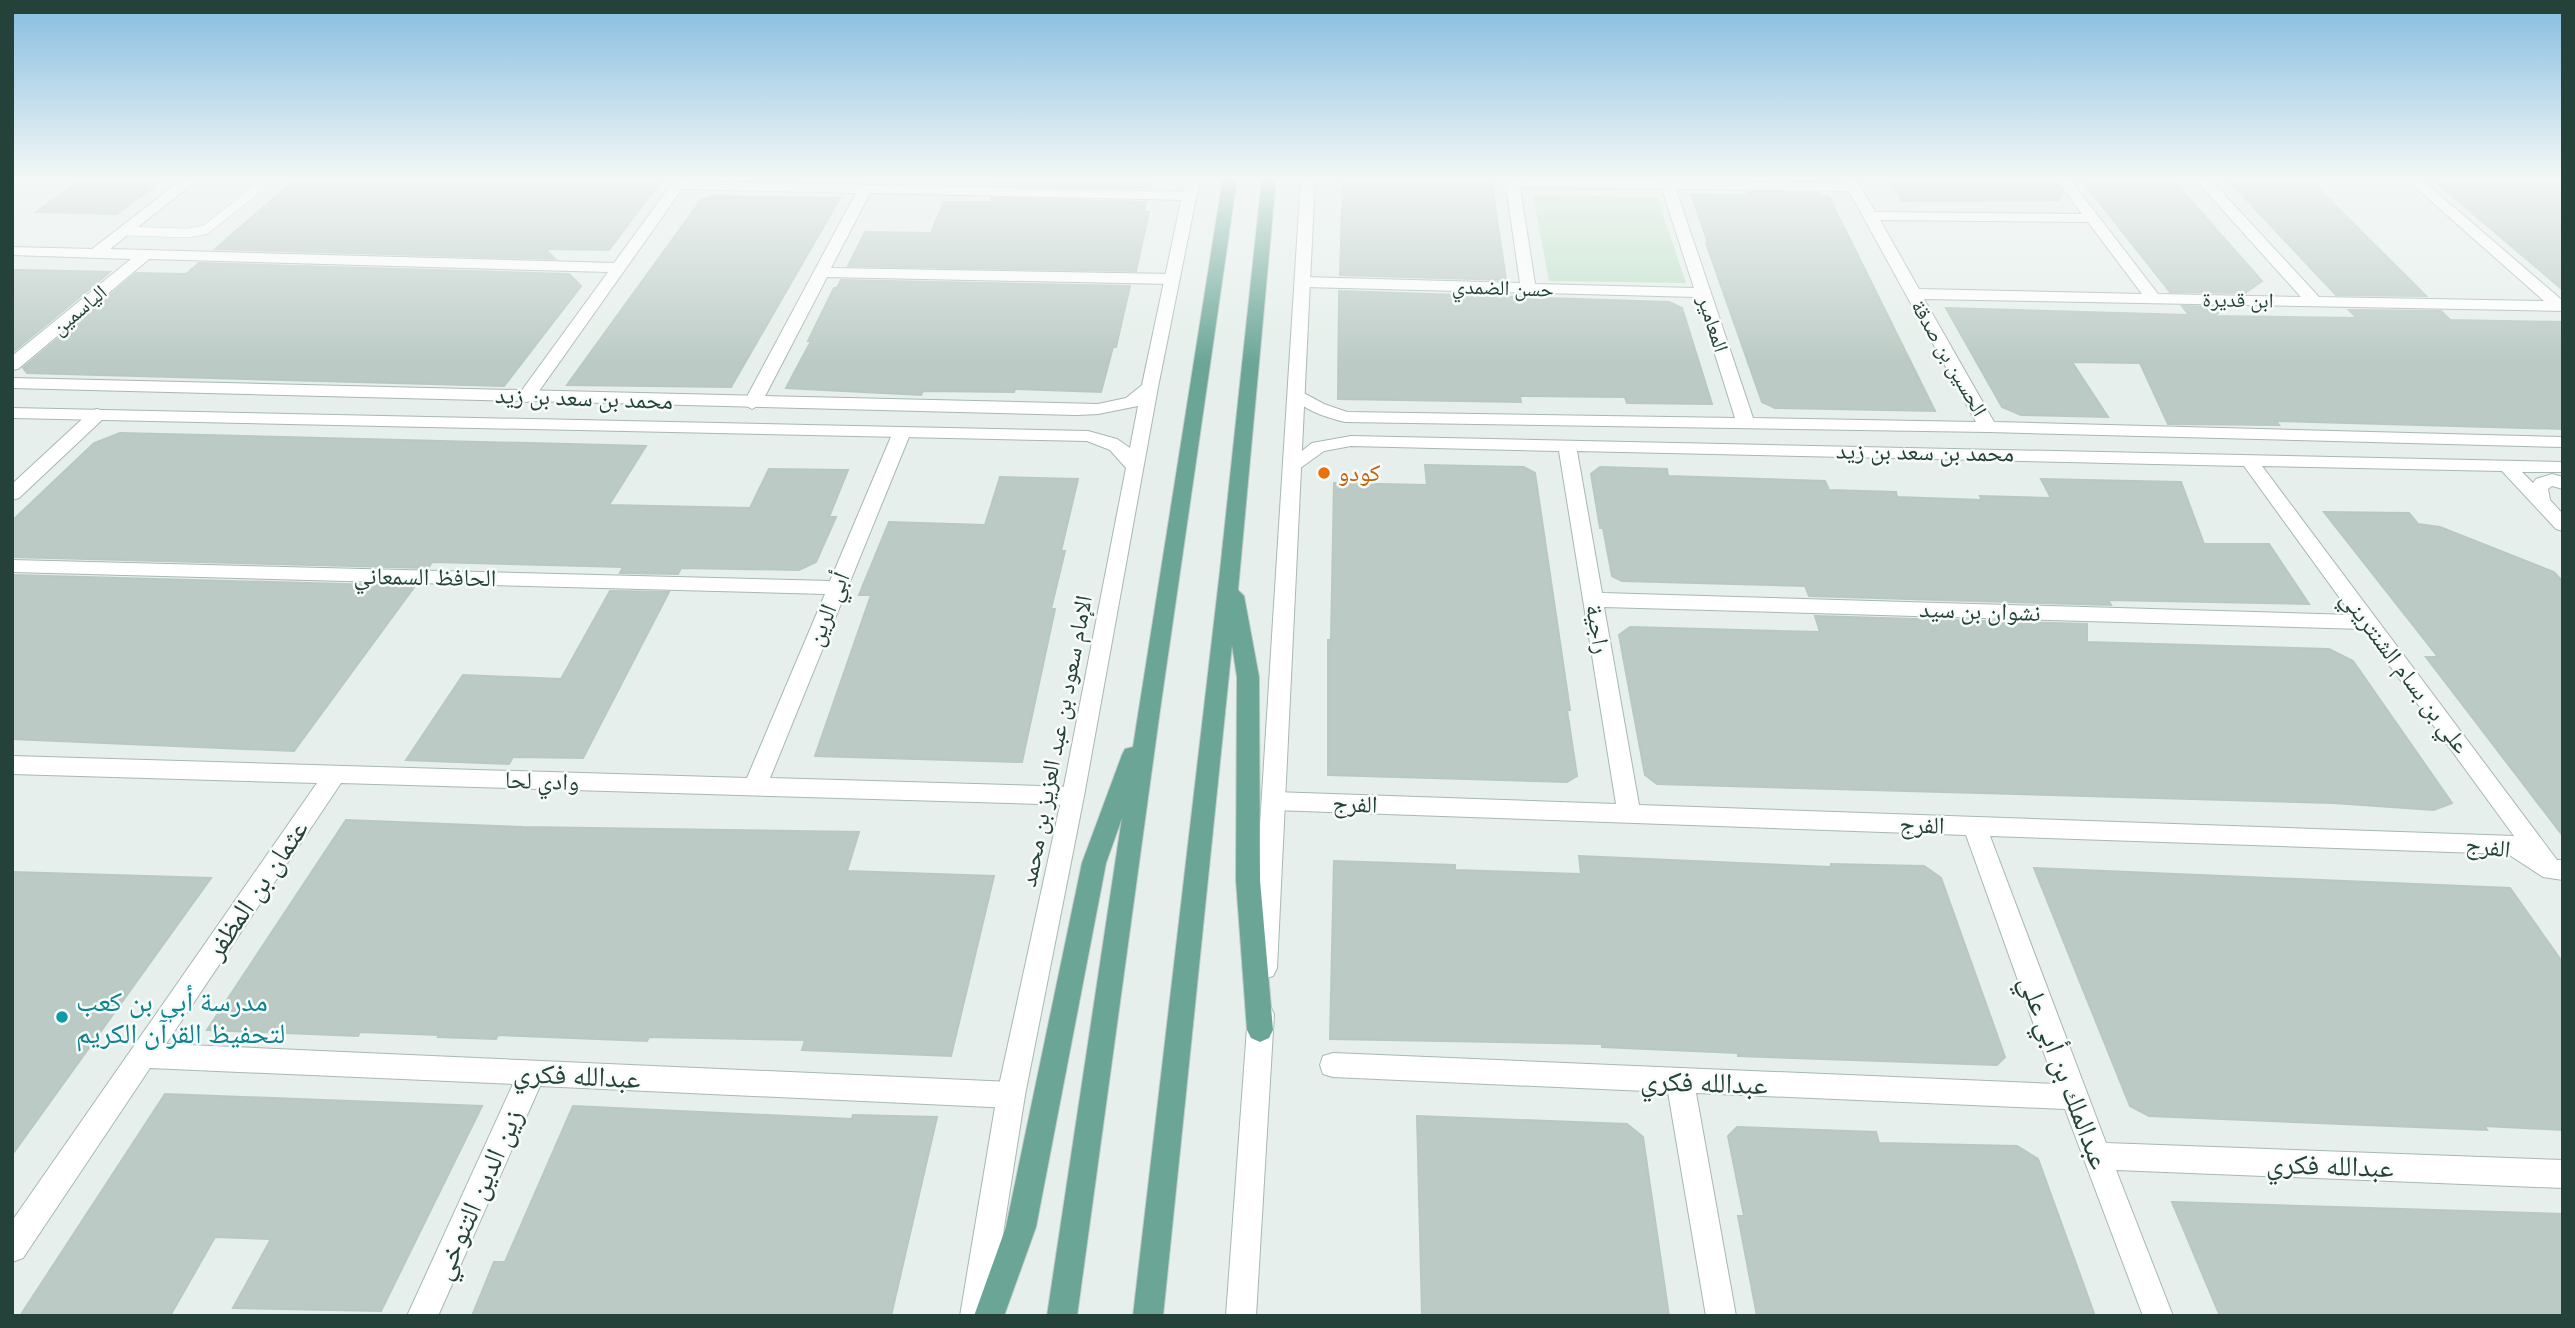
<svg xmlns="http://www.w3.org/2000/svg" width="2575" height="1328" font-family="Karla,'Noto Naskh Arabic',sans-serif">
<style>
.green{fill:#bfe0c8}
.building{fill:#bbcac4;stroke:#b8c9c2;stroke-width:2}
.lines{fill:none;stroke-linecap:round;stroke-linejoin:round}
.service-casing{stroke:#a8b8b2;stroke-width:10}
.minor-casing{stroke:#a8b8b2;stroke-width:2}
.tertiary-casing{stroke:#a8b8b2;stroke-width:2}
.primary-casing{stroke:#c2cac8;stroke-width:2}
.service{stroke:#fff;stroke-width:9}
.minor{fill:#fff;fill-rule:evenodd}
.tertiary{fill:#fff;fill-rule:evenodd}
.primary{fill:#6aa596;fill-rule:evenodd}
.food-dot{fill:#e8710a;stroke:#f7fbf9;stroke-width:2.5}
.culture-dot{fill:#0f9aa8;stroke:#f7fbf9;stroke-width:2.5}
.labels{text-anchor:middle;stroke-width:5;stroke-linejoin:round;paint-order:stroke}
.far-street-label{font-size:21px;fill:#24423a;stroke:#f7fbf9}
.street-label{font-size:24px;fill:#24423a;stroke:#f7fbf9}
.food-label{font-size:24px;fill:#c56008;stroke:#f7fbf9;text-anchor:start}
.near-street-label{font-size:28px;fill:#24423a;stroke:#f7fbf9}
.near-culture-label{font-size:28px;fill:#0d838f;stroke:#f7fbf9;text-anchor:start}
</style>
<rect width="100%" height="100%" fill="#e6efeb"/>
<path class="green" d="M1533,195L1657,197L1686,283L1549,281Z"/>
<path class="building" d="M297,178H663L609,250L545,249L555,259L215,249Z
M1000,178H1151L1149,188L997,185Z
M1343,178H1491L1506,280L1340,275Z
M1888,178H2052L2063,193L2059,200L1902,201Z
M2080,178H2171L2262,281L2245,293L2170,292Z
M2226,178L2309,179L2426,296L2336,295Z
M2431,178H2563V290Z
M82,179L161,181L117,214L36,212Z
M1748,192L1819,193L1821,196L1829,197L1935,411L1775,408L1762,402L1706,243H1708L1691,194L1749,195Z
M713,196L840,198L731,387L567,385L701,200Z
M992,198L1146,202L1144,212H1149L1136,271L848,266L865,232L931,233L944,202H991Z
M199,263L569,274L581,286L504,386L27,373L23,368L136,273L186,274Z
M12,270H25L110,272L13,352Z
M841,280L1130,286L1116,347H1113L1101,392L1015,389L1014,392L923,391L921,395L786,388L811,341H808L834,288H837Z
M1339,291L1669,302L1682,308L1712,404L1627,403L1625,397L1520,396L1521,402L1338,399Z
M2182,306L2226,307L2214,316L2357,318L2349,310L2441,311L2450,320L2563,322V429L2276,421L2279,425L2168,424L2140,363L2072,362L2108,417L2021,415L2002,407L1946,308L2189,315Z
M120,433L646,446L609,505L750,508L769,469L848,470L829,517H836L816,562L799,570L681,568L678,574L620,573L623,567L432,562L428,568L12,557V521L94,443Z
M1425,465L1524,467L1535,473L1570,710H1567L1577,776L1567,782L1328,775V640H1331L1334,483L1427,485Z
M1600,467L1667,469L1668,476L1825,481L1829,490L1896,492L1897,497L1982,500L1980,496L2051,498L2041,479L2181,482L2204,544H2269L2309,604L2108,600L2111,605L1809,596L1805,586L1622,581L1612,576L1603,528H1600L1591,474Z
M1000,477L1078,479L1061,551H1065L1051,609H1055L1022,762L815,756L871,595H859L889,522L985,525Z
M2324,512L2409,513L2418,524L2440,527L2554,572L2563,582V836L2426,657H2438Z
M12,575L415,586L294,751L12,739Z
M610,591L669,592L583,758L513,757L509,764L406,760L463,675L561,679Z
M1815,616L2087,624V642L2329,649L2353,661L2452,803L2434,810L2333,803L1657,784L1645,775L1619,635L1630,627L1820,632Z
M346,820L523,827L859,832L847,871L994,876L951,1056L802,1050L805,1040L649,1037L647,1041L498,1035L496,1039L438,1037L439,1035L360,1032L358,1036L207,1030Z
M1579,856L1831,867V864L1924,866L1941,878L2005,1057L1997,1065L1738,1056V1053L1602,1047V1044L1330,1039L1334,861L1455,865V870L1581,874Z
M2034,868L2510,888L2563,963V1130L2484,1126L2487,1130L2149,1116L2130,1106Z
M12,872L211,878L12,1155Z
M165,1094L324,1100L482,1106L381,1311L233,1308L271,1239L215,1237L170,1316H20Z
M573,1106L852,1119L853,1115L937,1117L891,1316H472L494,1262H505Z
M1417,1116L1627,1124L1643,1137L1669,1316H1422Z
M1737,1127L1876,1132L1879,1143L2017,1146L2038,1159L2095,1316H1757L1738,1216H1744L1728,1136Z
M2172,1202L2563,1214V1316H2220Z"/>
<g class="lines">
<defs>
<path id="service" d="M124,231L187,233L205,230L271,178"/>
<path id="minor" d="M184,178H200L110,249L614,263L676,178H690L688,181L1190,192L1197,196L1190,200L870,193L831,268L1172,274L1180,279L1172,284L827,277L761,404L752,409L743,404L856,193L682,189L532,401L526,402L517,397L608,272L149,259L18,369L12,370V356L131,259L12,255V247L92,249Z
M1505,178L1845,183L1842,178H1856L1875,212L2082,214L2055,178H2069L2158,294L2301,297L2194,178H2209L2319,297L2544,301L2405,178H2420L2563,301V311L1924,299L1994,422L2563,437V447L1988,432L1345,422C1325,417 1303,410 1290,395L1292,391L1298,390L1324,404L1347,412L1735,418L1697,297L1304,287L1296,282L1304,277L1520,283ZM1520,187L1662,189L1694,288L1535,284ZM1676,189L1849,191L1976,422L1753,418ZM1880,220L2088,222L2142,294L1919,289Z
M98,409L107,414L104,418L19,498L12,500V484L92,410Z
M902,427L911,432L770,778L1073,787L1081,790L1084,796L1081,802L1073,805L341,783L166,1044L1011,1082L1021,1086L1025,1095L1021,1104L1011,1108L540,1086L438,1316H407L513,1084L150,1068L23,1258L12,1262V1221L317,783L12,774V756L747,778L825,594L12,572V560L830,581L893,432Z
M1351,436L2563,462V472H2522L2533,483L2536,479L2552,474L2563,477V489L2552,486L2548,489L2550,500L2563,514V531L2556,529L2502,471L2262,466L2557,860H2563V880L2543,877L2508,854L1990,836L2106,1143L2563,1160V1188L2116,1170L2173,1316H2143L2065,1109L1696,1093L1736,1316H1706L1668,1092L1333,1077L1323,1074L1320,1065L1323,1056L1333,1053L2055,1084L1966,835L1274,810L1266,807L1262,801L1266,795L1274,792L1616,804L1559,451L1351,446L1324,451L1299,469H1287L1284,465L1312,443ZM1577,451L2244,466L2352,615L1602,593ZM1604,607L2363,629L2514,836L1639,805Z"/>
<path id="tertiary" d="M1186,178H1200L1158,387L1084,796L1025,1095L990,1316H960L997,1095L1062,796L1126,468L1110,450L1087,441L12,418V408L1088,431L1117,439L1130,448L1138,406L1098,414L1077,415L12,388V378L1098,404L1126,398L1142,385Z
M1301,178H1315L1277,968L1273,976L1264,979L1255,976L1251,968Z
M1261,1002L1270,1006L1274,1014L1256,1316H1226L1248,1014L1252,1006Z"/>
<path id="primary" d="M1223,178H1237L1160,710L1077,1316H1047L1122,818L1106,863L1036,1227L1004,1316H974L1006,1227L1082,863L1122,755L1125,749L1133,747Z
M1262,178H1276L1238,590L1244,596L1259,677L1260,880L1273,1030L1269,1038L1260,1042L1251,1038L1247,1030L1236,880L1237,677L1232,645L1163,1316H1133L1220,571Z"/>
</defs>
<use href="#service" class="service-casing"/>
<use href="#minor" class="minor-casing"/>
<use href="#tertiary" class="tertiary-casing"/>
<use href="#primary" class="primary-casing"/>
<use href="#service" class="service"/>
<use href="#minor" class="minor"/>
<use href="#tertiary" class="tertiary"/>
<use href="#primary" class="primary"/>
</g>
<linearGradient id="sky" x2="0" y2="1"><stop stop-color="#84bce0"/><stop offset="0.49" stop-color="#f4f8f6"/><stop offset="1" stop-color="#f4f8f6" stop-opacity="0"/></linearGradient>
<rect width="2575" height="364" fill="url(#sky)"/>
<circle class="food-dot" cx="1324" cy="473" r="7"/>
<circle class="culture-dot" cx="62" cy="1017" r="7"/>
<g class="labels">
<g class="far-street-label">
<text transform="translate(1503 288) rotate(2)" y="7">حسن الضمدي</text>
<text transform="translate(2238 300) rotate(1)" y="7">ابن قديرة</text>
<text transform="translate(79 310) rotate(-40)" y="7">الياسمين</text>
<text transform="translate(1713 324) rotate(72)" y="7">المعامير</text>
<text transform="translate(1949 358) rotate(60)" y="7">الحسين بن صدقة</text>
</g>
<g class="street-label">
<text transform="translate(584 398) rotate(2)" y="8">محمد بن سعد بن زيد</text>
<text transform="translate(1925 452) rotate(1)" y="8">محمد بن سعد بن زيد</text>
<text transform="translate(425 577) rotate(1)" y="8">الحافظ السمعاني</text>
<text transform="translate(828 609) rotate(-68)" y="8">أبي الرين</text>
<text transform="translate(1980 611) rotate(2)" y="8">نشوان بن سيد</text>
<text transform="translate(1598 629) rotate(80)" y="8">راجية</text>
<text transform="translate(2405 672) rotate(53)" y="8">علي بن بسام الشنتريني</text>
<text transform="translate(1056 741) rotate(-79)" y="8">الإمام سعود بن عبد العزيز بن محمد</text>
<text transform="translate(542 781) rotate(2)" y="8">وادي لحا</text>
<text transform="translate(1355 804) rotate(2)" y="8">الفرج</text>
<text transform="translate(1922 825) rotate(2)" y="8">الفرج</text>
<text transform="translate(2488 847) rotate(7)" y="8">الفرج</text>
</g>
<g class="food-label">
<text x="1338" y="481">كودو</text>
</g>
<g class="near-street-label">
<text transform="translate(256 889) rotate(-56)" y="10">عثمان بن المظفر</text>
<text transform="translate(2065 1072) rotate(69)" y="10">عبدالملك بن أبي علي</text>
<text transform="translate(577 1075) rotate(3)" y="10">عبدالله فكري</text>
<text transform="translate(1704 1082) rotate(2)" y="10">عبدالله فكري</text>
<text transform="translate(2330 1165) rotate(2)" y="10">عبدالله فكري</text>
<text transform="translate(477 1194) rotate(-66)" y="10">زين الدين التنوخي</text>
</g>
<g class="near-culture-label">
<text x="76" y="1011">مدرسة أبي بن كعب<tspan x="76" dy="32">لتحفيظ القرآن الكريم</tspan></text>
</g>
</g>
<rect width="2575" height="1328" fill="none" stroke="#24423a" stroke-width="28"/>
</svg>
